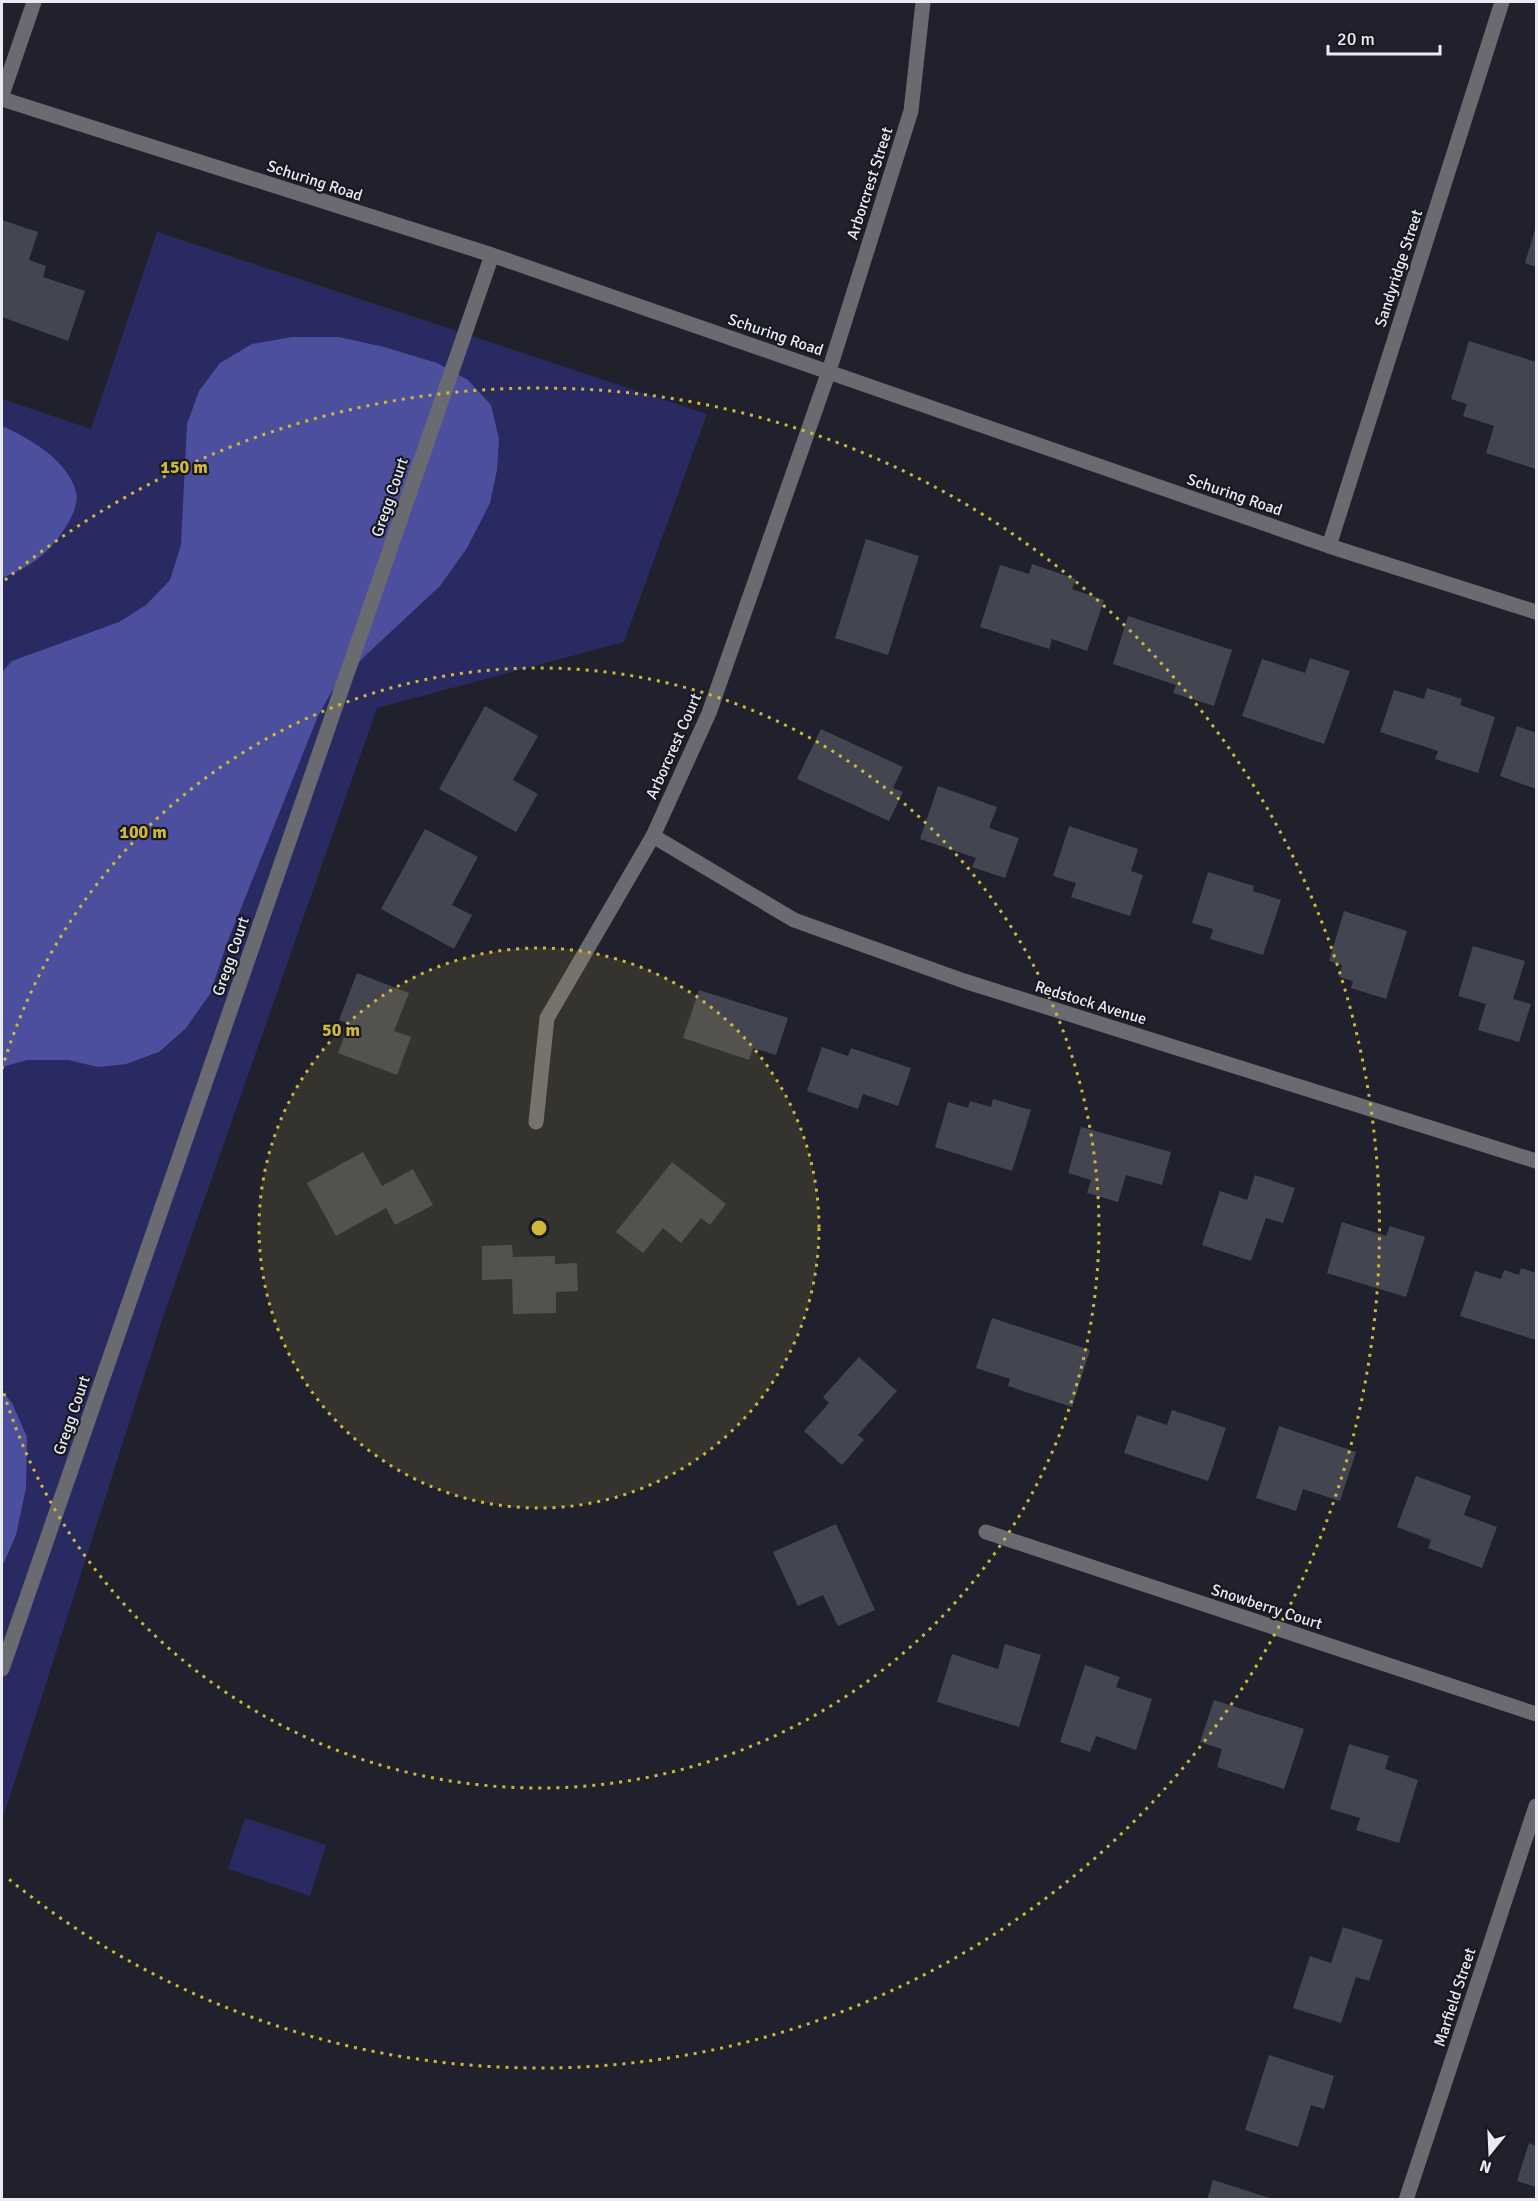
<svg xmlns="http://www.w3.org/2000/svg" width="1538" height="2201" font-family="Signika,sans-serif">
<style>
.green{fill:#292a62}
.forest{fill:#4c4f9d}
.building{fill:#434550}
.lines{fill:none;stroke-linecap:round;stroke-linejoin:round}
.street{stroke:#6a6b71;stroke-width:15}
.ring{fill:none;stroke:#cfb837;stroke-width:3;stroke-dasharray:3 6}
.labels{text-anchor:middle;stroke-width:4.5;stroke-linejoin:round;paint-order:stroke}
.street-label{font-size:16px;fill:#eaebf2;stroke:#171822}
.centre{fill:#cfb837;stroke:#171822;stroke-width:3}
.ring-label{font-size:18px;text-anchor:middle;font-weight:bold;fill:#cfb837;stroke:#171822;stroke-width:4.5;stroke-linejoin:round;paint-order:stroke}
</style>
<rect width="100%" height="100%" fill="#20212c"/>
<path class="green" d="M157,232L707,414L624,642L377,708L163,1317L2,1821V399L91,429Z
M245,1818L326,1845L310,1896L228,1869Z"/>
<path class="forest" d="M292,337H339L384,347L437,363L468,380L491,405L499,439L497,470L490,503L467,548L440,586L367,654L332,691L318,716L227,943L210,994L186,1028L159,1052L126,1064L98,1067L68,1060H27L2,1067V672L12,661L119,622L146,605L170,580L181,545L187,424L199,391L220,363L252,344Z
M2,426C29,438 68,460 76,492C79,505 70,521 63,531C49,554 27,569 2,578Z
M2,1391L12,1403L27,1437L26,1488L16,1535L2,1567Z"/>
<path class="building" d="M2,220L38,232L29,260L46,266L43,277L85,291L68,341L2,317Z
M1536,226V267L1525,263Z
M1469,341L1536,362V469L1486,453L1494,426L1463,416L1467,404L1451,399Z
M866,539L919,556L888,655L835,638Z
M1032,564L1076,579L1072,589L1104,600L1087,651L1052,639L1049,649L980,627L1000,565L1029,574Z
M1128,616L1232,650L1214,706L1173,693L1176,685L1113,664Z
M1310,658L1350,671L1324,744L1242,716L1262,659L1305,673Z
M1427,688L1462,699L1460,705L1495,717L1478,773L1435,759L1438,751L1380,732L1394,690L1424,699Z
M485,706L538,736L513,780L538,794L516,832L439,789Z
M1517,726L1536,733V789L1500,776Z
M821,729L903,767L893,788L903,792L889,821L797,779Z
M938,786L997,807L989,828L1019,838L1005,878L972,867L976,858L920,839Z
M1069,826L1138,849L1131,871L1143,875L1130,916L1071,897L1076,883L1053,876Z
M425,829L478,857L452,905L472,915L454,949L381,909Z
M1208,872L1254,886L1253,891L1281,900L1263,955L1210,939L1213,929L1192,923Z
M1344,911L1407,931L1386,999L1351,988L1353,981L1339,977L1342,965L1329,961Z
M1473,946L1525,961L1513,999L1531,1004L1519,1042L1478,1030L1486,1004L1458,996Z
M357,973L409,993L394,1031L411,1037L397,1075L338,1053L349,1024L339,1020Z
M699,990L788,1018L776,1055L753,1048L749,1060L683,1038Z
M822,1047L848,1056L851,1048L911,1068L898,1106L863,1094L858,1109L807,1091Z
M993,1099L1031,1110L1012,1171L935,1147L948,1102L968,1108L970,1101L991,1107Z
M1081,1127L1171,1152L1162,1185L1126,1175L1118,1202L1087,1193L1091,1180L1068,1173Z
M363,1152L382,1186L413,1169L433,1205L395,1225L386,1208L336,1236L307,1183Z
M672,1162L726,1204L710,1225L701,1218L681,1243L663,1228L643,1253L616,1232Z
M1255,1175L1295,1188L1283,1223L1266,1218L1251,1261L1202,1245L1220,1191L1247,1200Z
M1342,1222L1386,1236L1390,1226L1425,1237L1406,1297L1327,1273Z
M512,1245L513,1257L555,1256V1264L577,1263L578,1291L556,1292V1313L513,1314L512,1279L482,1280V1246Z
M1521,1268L1536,1273V1340L1460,1316L1475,1271L1501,1279L1504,1270L1519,1275Z
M992,1318L1090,1350L1072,1407L1008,1386L1010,1379L976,1368Z
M859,1357L897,1391L858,1435L864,1440L842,1465L804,1431L829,1403L823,1397Z
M1172,1410L1226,1428L1208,1481L1124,1453L1137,1415L1167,1425Z
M1279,1426L1356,1452L1340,1501L1303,1489L1296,1511L1256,1498Z
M1416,1476L1471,1496L1464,1515L1497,1527L1482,1568L1428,1548L1431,1540L1397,1527Z
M836,1524L875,1610L838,1626L823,1595L798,1606L773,1552Z
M1005,1644L1041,1655L1019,1727L937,1702L952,1654L998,1669Z
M1085,1665L1120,1677L1116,1687L1152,1699L1136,1750L1096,1736L1090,1752L1060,1742Z
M1214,1700L1304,1729L1284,1789L1217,1767L1222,1749L1200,1742Z
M1349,1744L1389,1756L1385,1769L1418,1780L1399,1843L1356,1830L1360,1818L1330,1809Z
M1343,1927L1383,1940L1369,1981L1356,1977L1341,2023L1293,2008L1310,1956L1331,1963Z
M1269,2055L1334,2076L1324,2109L1311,2105L1298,2147L1245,2130Z
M1529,2143L1536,2146V2187L1517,2181Z
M1213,2180L1270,2198V2200H1207Z"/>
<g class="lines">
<path class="street" d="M2,95L34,2
M2,99L492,255L1329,546L1536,612
M1329,546L1502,2
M653,836L794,920L964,981L1536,1161
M536,1122L547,1018L653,836L709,713L829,371L911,111L923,2
M986,1532L1536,1714
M2,1669L492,255
M1406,2200L1536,1806"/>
</g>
<circle cx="539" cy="1228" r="280" fill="#cfb837" fill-opacity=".12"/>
<g class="ring">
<circle cx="539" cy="1228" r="280"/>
<path d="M2 1069A560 560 0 1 1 2 1387"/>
<path d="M5 580A840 840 0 1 1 5 1876"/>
</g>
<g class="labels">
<g class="street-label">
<text transform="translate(315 180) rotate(18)" y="6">Schuring Road</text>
<text transform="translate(869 183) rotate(-72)" y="6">Arborcrest Street</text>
<text transform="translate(1398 268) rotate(-72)" y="6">Sandyridge Street</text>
<text transform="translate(776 334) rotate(19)" y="6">Schuring Road</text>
<text transform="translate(1235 494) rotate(19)" y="6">Schuring Road</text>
<text transform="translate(389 497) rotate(-71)" y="6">Gregg Court</text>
<text transform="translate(673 746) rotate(-66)" y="6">Arborcrest Court</text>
<text transform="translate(230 956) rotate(-71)" y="6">Gregg Court</text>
<text transform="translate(1091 1002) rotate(17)" y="6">Redstock Avenue</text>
<text transform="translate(71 1415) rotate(-71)" y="6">Gregg Court</text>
<text transform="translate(1267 1606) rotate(18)" y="6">Snowberry Court</text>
<text transform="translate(1454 1997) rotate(-72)" y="6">Marfield Street</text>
</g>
</g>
<circle cx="539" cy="1228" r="9" class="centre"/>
<g class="ring-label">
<text x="184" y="473">150 m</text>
<text x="143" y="838">100 m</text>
<text x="341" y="1036">50 m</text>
</g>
<rect width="1538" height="2201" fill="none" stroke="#eaebf2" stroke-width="6"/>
<g transform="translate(1490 2153) rotate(198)" stroke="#171822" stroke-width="4.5" paint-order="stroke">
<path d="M0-4.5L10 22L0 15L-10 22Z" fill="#eaebf2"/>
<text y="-9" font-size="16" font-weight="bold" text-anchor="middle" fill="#eaebf2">N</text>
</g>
<path d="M1328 45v9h112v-9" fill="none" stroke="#eaebf2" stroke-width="3"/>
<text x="1337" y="45" font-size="18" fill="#eaebf2" stroke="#171822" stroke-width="4.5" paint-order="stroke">20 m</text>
</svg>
